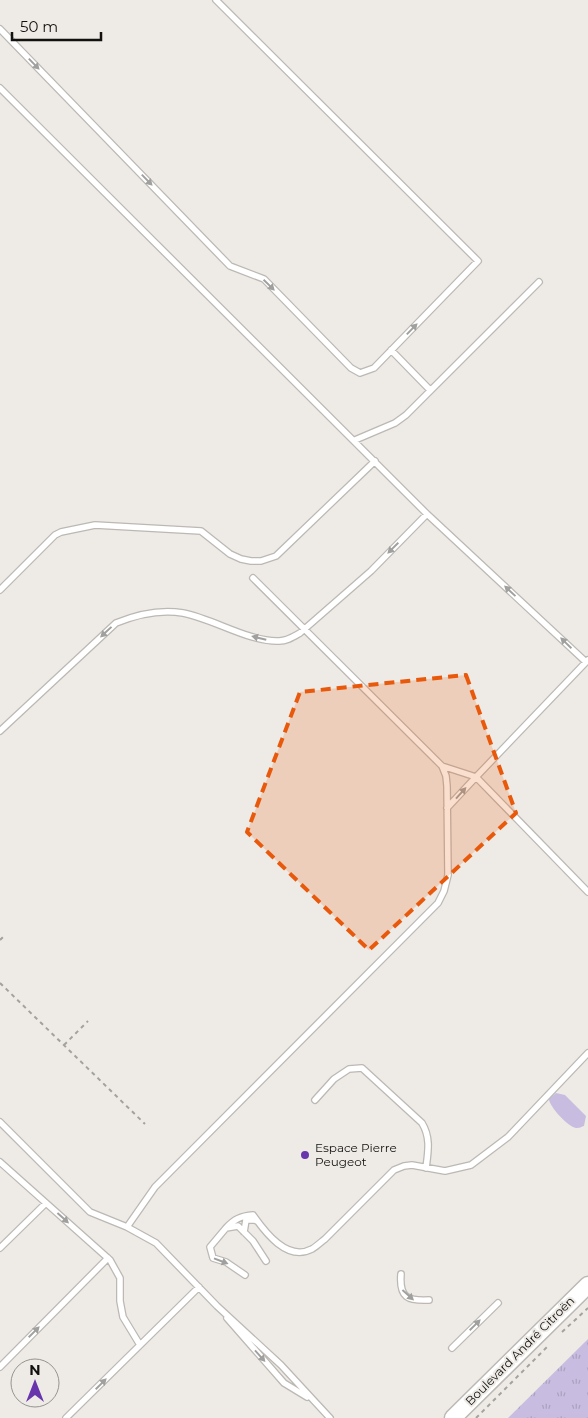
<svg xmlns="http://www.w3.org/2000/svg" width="588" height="1418" font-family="Montserrat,sans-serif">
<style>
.park{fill:url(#park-tufts)}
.garden{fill:#c8bde0}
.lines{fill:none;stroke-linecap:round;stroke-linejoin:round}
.lane-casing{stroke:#bcb8b4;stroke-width:8}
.secondary-casing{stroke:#bcb8b4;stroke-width:19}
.path{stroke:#a4a29e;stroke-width:2;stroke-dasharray:4 4;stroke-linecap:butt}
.lane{stroke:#fff;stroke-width:5.5}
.secondary{stroke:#fff;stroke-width:16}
.oneway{fill:#a0a09f}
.marked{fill:#e8590c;fill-opacity:0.2;stroke:#e8590c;stroke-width:4;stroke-dasharray:10 6;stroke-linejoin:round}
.poi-dot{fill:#6835ac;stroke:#eeebe6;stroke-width:2}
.labels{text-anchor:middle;stroke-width:4;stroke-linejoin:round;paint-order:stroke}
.poi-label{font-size:12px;fill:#12110f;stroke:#eeebe6;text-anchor:start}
.street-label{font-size:12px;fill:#12110f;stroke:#eeebe6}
</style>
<defs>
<pattern id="park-tufts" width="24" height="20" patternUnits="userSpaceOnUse" patternTransform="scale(1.25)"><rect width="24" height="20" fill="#c8bde0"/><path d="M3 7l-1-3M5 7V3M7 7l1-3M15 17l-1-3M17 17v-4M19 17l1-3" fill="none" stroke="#aba1bf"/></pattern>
</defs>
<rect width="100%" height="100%" fill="#eeebe6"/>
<path class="park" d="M588,1339V1418H508Z"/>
<path class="garden" d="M556,1093L565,1095L586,1116L584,1126C581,1127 580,1128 576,1128C568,1127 549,1106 549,1099Z"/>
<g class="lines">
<defs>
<path id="lane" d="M0,29L230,266L264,279L351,368L360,373L374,368L478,261L216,0
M0,88L427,514L586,662
M391,350L430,390
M355,440L395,423L406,415L539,282
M253,578L442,766L446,776L447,786L448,875L444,891L438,903L155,1187L127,1227L156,1243L217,1306L281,1365L330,1418
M0,590L55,535L61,532L95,525L201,531L230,554L241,559L251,561H261L276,556L375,461
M588,660L476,777L588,892
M0,731L116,623C138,614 160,609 183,613C214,619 249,642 279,641C287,641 293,637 300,633L371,571L427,514
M442,766L476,777L447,808
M315,1100L334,1079L349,1069L362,1068L422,1123C431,1138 428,1152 426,1168
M0,1122L90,1212L127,1227
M0,1162L110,1260L120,1278V1301L123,1317L140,1345
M226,1228C234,1219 241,1216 253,1215C265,1232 287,1262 312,1249C317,1246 321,1242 325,1239L394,1170L404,1166L412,1165L445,1171L471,1165L508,1137L588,1053
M244,1232L246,1220H254L257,1221
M0,1248L46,1203
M401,1274C399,1298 408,1301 429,1300
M245,1275L226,1262L213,1258L210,1247L226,1228L238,1226L253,1241L266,1261
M227,1318L284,1383L307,1397
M452,1348L498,1303
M0,1367L108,1258
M66,1418L199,1287"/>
<path id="secondary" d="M453,1418L588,1285"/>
</defs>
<use href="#lane" class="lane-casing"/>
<use href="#secondary" class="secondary-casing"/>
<path class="path" d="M0,940L3,937
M0,983L145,1124
M64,1045L88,1021
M562,1332L588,1308
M476,1418L548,1346"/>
<use href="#lane" class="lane"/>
<use href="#secondary" class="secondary"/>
</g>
<defs><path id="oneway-solid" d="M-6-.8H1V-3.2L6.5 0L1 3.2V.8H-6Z" transform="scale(1.25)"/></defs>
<g class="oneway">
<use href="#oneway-solid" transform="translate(34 64) rotate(46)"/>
<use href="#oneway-solid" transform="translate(147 180) rotate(46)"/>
<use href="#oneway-solid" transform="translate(269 285) rotate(44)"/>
<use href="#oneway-solid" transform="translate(412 329) rotate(-46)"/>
<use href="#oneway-solid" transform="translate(393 548) rotate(135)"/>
<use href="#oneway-solid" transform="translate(510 591) rotate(-137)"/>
<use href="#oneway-solid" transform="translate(106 632) rotate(137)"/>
<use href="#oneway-solid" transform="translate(259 638) rotate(-166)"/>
<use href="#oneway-solid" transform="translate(566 643) rotate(-136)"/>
<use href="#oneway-solid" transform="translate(461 793) rotate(-48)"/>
<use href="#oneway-solid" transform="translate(63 1218) rotate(42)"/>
<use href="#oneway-solid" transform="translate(221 1261) rotate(21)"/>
<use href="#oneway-solid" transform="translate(408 1295) rotate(42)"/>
<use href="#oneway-solid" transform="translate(475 1325) rotate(-45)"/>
<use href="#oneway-solid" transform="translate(34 1332) rotate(-45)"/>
<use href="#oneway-solid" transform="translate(260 1356) rotate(48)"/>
<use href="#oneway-solid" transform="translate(101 1384) rotate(-45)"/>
</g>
<path class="marked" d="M466,675L516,813L369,950L247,832L300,692Z"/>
<circle class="poi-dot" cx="305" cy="1155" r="5"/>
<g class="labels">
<g class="poi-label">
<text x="315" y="1152">Espace Pierre<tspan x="315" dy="14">Peugeot</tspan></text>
</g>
<g class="street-label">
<text transform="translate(520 1351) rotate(-45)" y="4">Boulevard André Citroën</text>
</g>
</g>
<g transform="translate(35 1383)"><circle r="24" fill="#eeebe6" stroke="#969490"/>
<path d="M0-4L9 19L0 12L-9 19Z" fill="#6835ac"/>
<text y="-8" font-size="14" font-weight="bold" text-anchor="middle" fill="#12110f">N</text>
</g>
<path d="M12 32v8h89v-8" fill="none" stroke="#12110f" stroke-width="2.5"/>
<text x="20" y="32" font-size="15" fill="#12110f" stroke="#eeebe6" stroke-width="4" paint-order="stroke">50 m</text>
</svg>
